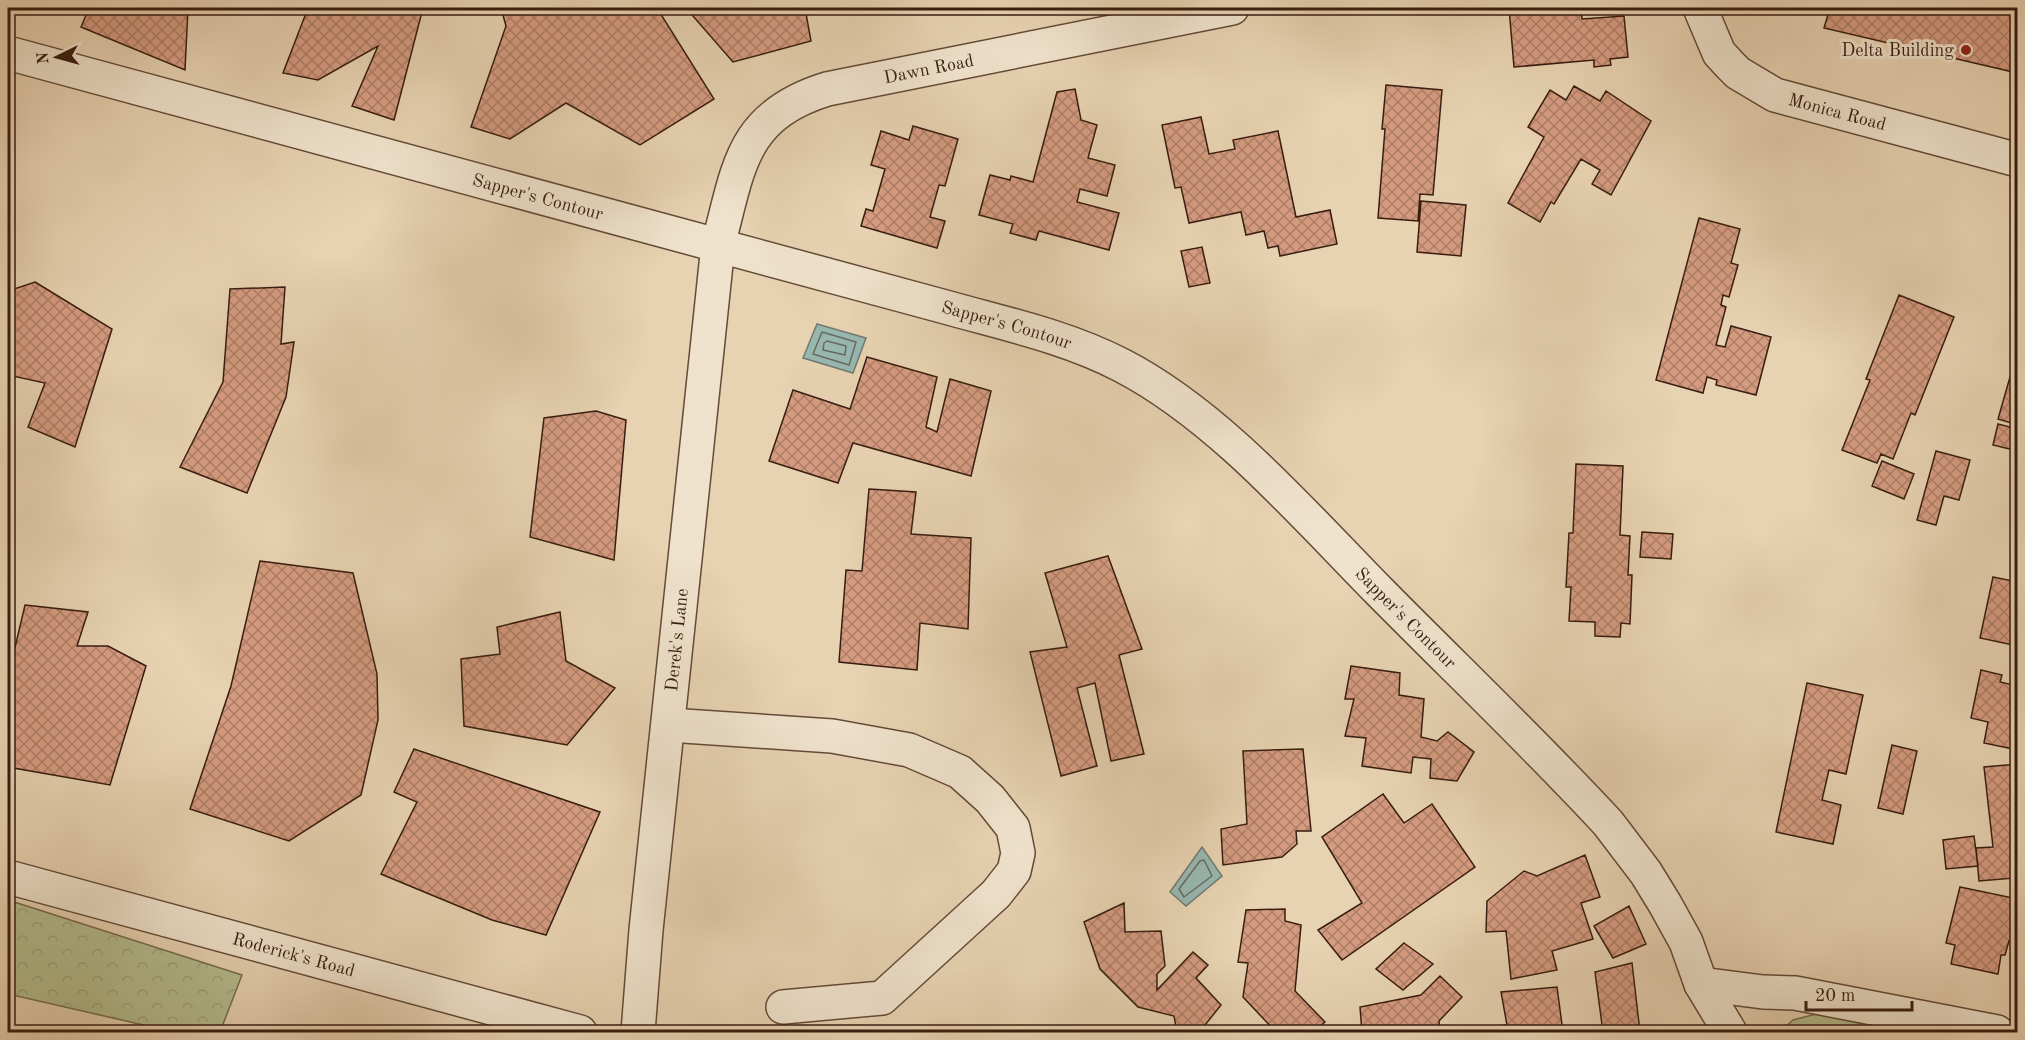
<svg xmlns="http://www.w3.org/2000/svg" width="2025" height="1040" font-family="'Old Standard TT',serif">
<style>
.forest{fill:url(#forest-crowns);stroke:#766c4e;stroke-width:1.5}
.park{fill:url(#park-tufts);stroke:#766c4e;stroke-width:1.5}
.water{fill:#97b7b0;stroke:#717970;stroke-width:1.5}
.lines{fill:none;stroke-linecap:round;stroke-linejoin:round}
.shore{stroke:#686a60;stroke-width:1.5}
.building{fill:url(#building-cross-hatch);stroke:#381d10;stroke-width:1.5}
.minor-casing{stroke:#644a38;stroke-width:36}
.minor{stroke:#efe2cc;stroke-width:33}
.poi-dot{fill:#8f2418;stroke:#efe2cc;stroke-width:2}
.labels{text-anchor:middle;stroke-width:6;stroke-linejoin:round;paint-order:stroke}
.poi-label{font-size:18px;fill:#381d10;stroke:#efe2cc;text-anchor:end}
.street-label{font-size:18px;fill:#381d10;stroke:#efe2cc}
</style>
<defs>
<pattern id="forest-crowns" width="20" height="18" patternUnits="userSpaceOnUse" patternTransform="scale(1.5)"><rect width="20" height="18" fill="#b4bc8d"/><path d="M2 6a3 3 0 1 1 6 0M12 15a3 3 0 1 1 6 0" fill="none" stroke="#9ca179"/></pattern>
<pattern id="park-tufts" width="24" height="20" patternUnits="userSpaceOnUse" patternTransform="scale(1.5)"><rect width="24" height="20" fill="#b4bc8d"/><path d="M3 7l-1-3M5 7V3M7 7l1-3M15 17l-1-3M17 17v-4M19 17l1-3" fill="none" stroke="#9ca179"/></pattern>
<pattern id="building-cross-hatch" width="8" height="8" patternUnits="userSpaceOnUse" patternTransform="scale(1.5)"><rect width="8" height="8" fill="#d59b80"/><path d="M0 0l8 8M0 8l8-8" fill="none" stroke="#ae7e67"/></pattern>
</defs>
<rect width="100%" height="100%" fill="#e7d2b1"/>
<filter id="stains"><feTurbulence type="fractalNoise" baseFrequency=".00333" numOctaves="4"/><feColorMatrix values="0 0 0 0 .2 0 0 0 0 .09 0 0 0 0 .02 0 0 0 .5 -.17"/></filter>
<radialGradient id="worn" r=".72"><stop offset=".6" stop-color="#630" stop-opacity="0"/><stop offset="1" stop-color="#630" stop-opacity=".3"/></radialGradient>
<path class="forest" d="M8,900L242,975L220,1032H174L8,994Z"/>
<path class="park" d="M1816,1014L1903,1032H1780L1793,1020Z"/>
<path class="water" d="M817,324L866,338L853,373L803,358Z
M1202,847L1222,876L1186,906L1170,892Z"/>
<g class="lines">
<path class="shore" d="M822,332L856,342L849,365L813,354Z
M827,341L846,346L845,355L823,350L824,343Z
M1204,860L1212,876L1184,897L1179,889L1200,861Z"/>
</g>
<path class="building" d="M89,8H188L185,70L81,27Z
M308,8H423L394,120L352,106L378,46L318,80L283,73Z
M501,8H657L714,99L640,145L566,103L510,139L471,127L506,26Z
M686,8H805L811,41L733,62Z
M1509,8H1581L1582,19L1624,16L1628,57L1610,59L1611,65L1594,67V60L1514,67Z
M1830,8H2016L2013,72L1824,28Z
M1386,85L1442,90L1433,195L1420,194L1418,221L1378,218L1385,129H1382Z
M1574,86L1600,101L1606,91L1651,121L1611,195L1592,184L1600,170L1581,159L1554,204L1551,202L1540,222L1508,203L1544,137L1528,127L1550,90L1566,100Z
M1075,89L1081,120L1097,125L1088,158L1115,165L1107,196L1080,189L1077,202L1119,213L1109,250L1039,231L1036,240L1010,233L1013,224L979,215L990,175L1010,180L1011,176L1033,182L1057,92Z
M1201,117L1209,154L1235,149L1233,140L1278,131L1296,217L1330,210L1337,244L1280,256L1278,246L1268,248L1264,231L1246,235L1241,212L1189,223L1181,187L1175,188L1162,125Z
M913,126L958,139L945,186L939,185L930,217L945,221L937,248L861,226L866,209L873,211L885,169L871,165L881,131L909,140Z
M1421,201L1466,205L1461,256L1417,252Z
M1699,218L1740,229L1731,263L1738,265L1729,297L1723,295L1721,305L1726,307L1716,345L1725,347L1731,326L1771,337L1756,395L1716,385L1717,380L1707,377L1703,393L1656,380Z
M1202,247L1210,283L1189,287L1181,251Z
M35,282L112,329L75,447L28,427L45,383L8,375V291Z
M285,287L281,344L294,342L286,397L247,493L180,467L223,382L230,289Z
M1899,295L1954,317L1915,415L1911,413L1893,459L1881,454L1877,463L1842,450L1870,380L1866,379Z
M2018,349V425L1998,419Z
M867,357L937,377L926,427L937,432L950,379L991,391L971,476L853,443L838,483L769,461L793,390L850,409Z
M596,411L626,420L614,560L530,537L544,418Z
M1998,424L2018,429V451L1993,445Z
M1936,451L1970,460L1959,500L1944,496L1936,525L1917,520Z
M1882,461L1914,474L1904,499L1872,486Z
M1576,464L1623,466L1620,535L1630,536L1628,575H1632L1630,624L1621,623L1620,637L1595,636V622L1569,621L1571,587H1566L1569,533H1573Z
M869,489L916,492L911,534L971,538L968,629L920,623L917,670L839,662L846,570L862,571Z
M1642,532L1673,534L1671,559L1640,557Z
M1108,556L1142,649L1119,655L1144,754L1111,761L1095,683L1077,688L1097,766L1061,776L1030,652L1067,647L1045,573Z
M260,561L353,573L377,674L378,720L361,795L289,841L190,809L231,686Z
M1993,577L2018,582V646L1980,638Z
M25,605L88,612L77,646H108L146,666L110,785L8,767V677Z
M560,612L566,661L615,688L567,745L464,726L461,659L500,654L497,627Z
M1351,666L1400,673L1399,695L1424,699L1421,737L1437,741L1448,732L1474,752L1457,781L1430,778L1431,759L1413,757L1411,773L1362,766L1366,738L1345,736L1354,699H1345Z
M1981,670L2002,675L2000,682L2018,686V750L1984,743L1988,722L1971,718Z
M1807,683L1863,695L1846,774L1829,770L1822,800L1841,805L1833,844L1776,832Z
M1892,745L1917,751L1903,814L1878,808Z
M414,749L600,812L546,935L492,920L381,874L417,802L394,792Z
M1303,749L1311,831H1296L1297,844L1282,857L1223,865L1221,829L1247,824L1243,751Z
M2018,764V885H2014V878L1979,881L1976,848L1993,847L1984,767Z
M1383,794L1404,823L1432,804L1475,867L1342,960L1318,930L1362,903L1322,837Z
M1974,836L1978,866L1946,869L1943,840Z
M1585,855L1600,897L1581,903L1593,939L1552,951L1557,970L1511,979L1506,931L1486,932L1487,901L1524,871L1537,876Z
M1960,887L2018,899V943L2009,941L2005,955H2001L1998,974L1951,964L1955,945L1946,943Z
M1124,903L1125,932L1161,931L1165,966L1157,974V990L1193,952L1208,965L1196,978L1221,1005L1201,1030L1204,1032H1177L1174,1016L1138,1007L1100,969L1084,922Z
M1629,906L1646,944L1613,958L1594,926Z
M1285,909V921L1301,925L1295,991L1325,1022L1313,1032H1276L1243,997L1248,963L1238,962L1246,910Z
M1404,943L1433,964L1403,990L1376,969Z
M1632,963L1640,1032H1603L1595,972Z
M1440,976L1462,997L1439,1021L1440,1032H1362L1360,1007L1421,995Z
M1557,987L1563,1032H1470L1469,1029L1507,1025L1501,992Z
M104,1027L126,1032H102Z
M1040,1027L1041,1032H1013Z"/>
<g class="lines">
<defs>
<g id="minor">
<path id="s1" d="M1700,8L1719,53L1730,65L1738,73L1775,95L2018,160"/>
<path id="s2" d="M8,53L949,308C1006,324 1067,337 1121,365C1218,415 1302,513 1379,591C1455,668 1534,743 1608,823L1646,873L1665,904L1686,942L1701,984L1730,1032"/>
<path d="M669,725L832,736L909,750L960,772L990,799L1013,828L1018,853L1014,871L996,894L882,998L783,1007"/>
<path id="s3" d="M8,877L580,1032"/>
<path d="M1701,984L1763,992L1795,993L1997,1032"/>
<path id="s4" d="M638,1032L646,930L718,245C739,168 740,116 827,89L1232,8"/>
</g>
</defs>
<use href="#minor" class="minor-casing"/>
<use href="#minor" class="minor"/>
</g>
<circle class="poi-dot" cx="1966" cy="50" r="6"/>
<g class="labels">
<g class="poi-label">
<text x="1954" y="56">Delta Building</text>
</g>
<g class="street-label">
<text dy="6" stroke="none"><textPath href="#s4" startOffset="1098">Dawn Road</textPath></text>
<text dy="6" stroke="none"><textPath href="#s1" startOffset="184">Monica Road</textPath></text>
<text dy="6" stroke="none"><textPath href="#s2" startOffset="549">Sapper's Contour</textPath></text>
<text dy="6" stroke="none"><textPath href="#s2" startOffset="1035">Sapper's Contour</textPath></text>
<text dy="6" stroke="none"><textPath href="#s2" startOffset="1539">Sapper's Contour</textPath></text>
<text dy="6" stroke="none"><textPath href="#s4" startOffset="394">Derek's Lane</textPath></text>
<text dy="6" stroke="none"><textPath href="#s3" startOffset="296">Roderick's Road</textPath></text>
</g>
</g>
<rect width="2025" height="1040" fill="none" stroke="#e7d2b1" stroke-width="30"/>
<rect x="9" y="9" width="2007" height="1022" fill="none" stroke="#381d10" stroke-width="3"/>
<rect x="15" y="15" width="1995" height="1010" fill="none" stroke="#381d10" stroke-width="1.5"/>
<g transform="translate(57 57) rotate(265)" stroke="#efe2cc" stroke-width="4.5" paint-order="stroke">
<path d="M0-4.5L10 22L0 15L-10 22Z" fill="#381d10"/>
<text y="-9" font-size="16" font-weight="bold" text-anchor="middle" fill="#381d10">N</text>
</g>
<path d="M1806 1001v9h106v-9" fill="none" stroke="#381d10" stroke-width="3"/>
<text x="1815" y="1001" font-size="18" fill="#381d10" stroke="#efe2cc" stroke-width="4.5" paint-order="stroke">20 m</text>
<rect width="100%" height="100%" filter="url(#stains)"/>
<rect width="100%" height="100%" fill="url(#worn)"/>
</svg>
